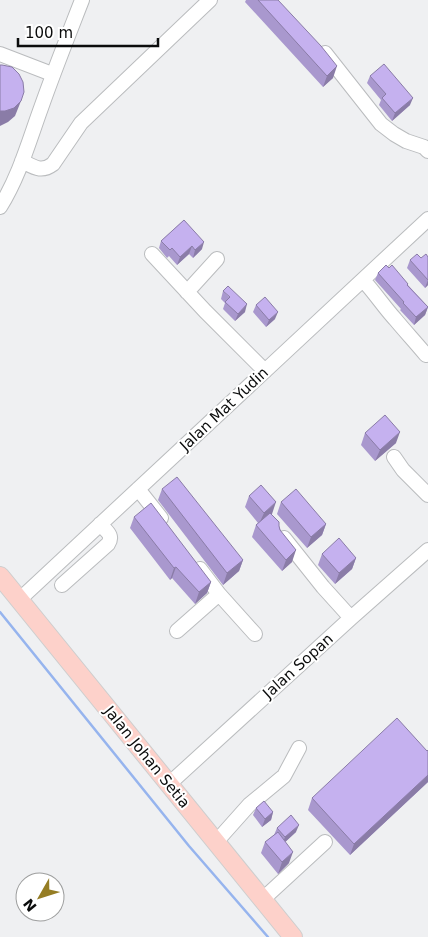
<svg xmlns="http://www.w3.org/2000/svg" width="428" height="937" font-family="'DejaVu Sans',sans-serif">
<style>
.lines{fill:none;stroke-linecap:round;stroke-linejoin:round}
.stream{stroke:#96b4ee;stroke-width:2.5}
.minor-casing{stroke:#babcbe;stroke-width:16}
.major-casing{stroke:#cecece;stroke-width:20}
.minor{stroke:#fff;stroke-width:14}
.major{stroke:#fdd1ca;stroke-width:18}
.wall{fill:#a998ce}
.shaded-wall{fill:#8a7ca7}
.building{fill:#c5b1ef;stroke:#8a7ca7}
.labels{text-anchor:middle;stroke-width:4;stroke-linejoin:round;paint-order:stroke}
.street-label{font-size:15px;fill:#0b0c0c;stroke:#fff}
</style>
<rect width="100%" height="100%" fill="#eff0f2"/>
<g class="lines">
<path class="stream" d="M0,612L189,846L268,937"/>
<defs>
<path id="minor" d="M325,53L381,124L394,134L406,141L424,147L428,151
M0,54L52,74
M22,161C34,167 41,173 53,164L81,123L210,0
M0,207C19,177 29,141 41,108C54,71 68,36 82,0
M152,254L205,311L265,371
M363,280C375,293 384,307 395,319C405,331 416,343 426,355
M187,292L217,259
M394,457L403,470L428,495
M138,489L161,518
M284,538L323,587L351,618
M200,569L219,594L255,634
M62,585L108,544C114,535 106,531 100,524
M19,600L428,219
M177,631L219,594
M169,784L351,618L428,550
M216,842L249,805L284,776L299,748
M263,899L325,842"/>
<path id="major" d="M0,576L293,937"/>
</defs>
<use href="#minor" class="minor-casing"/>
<use href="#major" class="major-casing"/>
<use href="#minor" class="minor"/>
<use href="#major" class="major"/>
</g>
<path class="wall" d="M246,0H278L333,78L323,87L245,2Z
M370,76L410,105L392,121L379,105L381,100L367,83Z
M184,220L202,249L193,258L189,254L177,265L169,256L167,258L159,248L161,241Z
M428,257V285L425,288L407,268L410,260Z
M378,273L408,284V285L428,307L425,315L414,325L400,310L401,309L375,280Z
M223,291L245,312L235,321L223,309L225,303L221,299Z
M256,305L275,319L266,327L253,312Z
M365,433L396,443L375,461L361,445Z
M162,489L243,560L239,571L223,585L158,500Z
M249,496L271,514L279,526L292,562L282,571L252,537L256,525L258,523L245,507Z
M281,502L326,524L322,535L307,548L277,514Z
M134,517L211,582L207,593L195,604L172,578L170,580L130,528Z
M322,554L356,558L352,569L335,584L318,565Z
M428,750V782L350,855L308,810L312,798Z
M256,808L273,812L271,820L262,827L253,815Z
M277,828L296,832L285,842L289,863L278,874L261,853L265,842L274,835Z"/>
<path class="shaded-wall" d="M337,66L333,78L323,87L327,76Z
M413,98L410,105L392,121L395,113Z
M21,101L15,116L8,122L0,126V111Z
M204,242L202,249L193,258L195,250Z
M192,246L189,254L177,265L180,257Z
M428,280V285L425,288Z
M247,304L245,312L235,321L238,314Z
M428,307L425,315L414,325L416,317Z
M278,312L275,319L266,327L269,320Z
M400,432L396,443L375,461L380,450Z
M276,502L272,514L259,524L264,513Z
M326,524L322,535L307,548L311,537Z
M296,550L292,562L282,571L286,560Z
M356,558L352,569L335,584L339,573Z
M243,560L239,571L223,585L227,573Z
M176,567L172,578L170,580L174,568Z
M211,582L207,593L195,604L199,592Z
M428,775V782L350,855L354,844Z
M273,812L271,820L262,827L265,819Z
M299,825L296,832L282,845L285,837Z
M293,852L289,863L278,874L282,862Z"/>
<path class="building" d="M258,0H278L321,46L337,66L327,76Z
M384,64L413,98L395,113L382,98L386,94L370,76Z
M0,65H2L12,67L19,74L23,82L24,92L21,101L14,108L5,111H0Z
M184,220L204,242L195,250L192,246L180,257L172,248L170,250L161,241Z
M417,254L421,258L426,254L428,257V280L410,260Z
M386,265L389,268L392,265L408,284L407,285L428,307L416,317L403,303L404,302L378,273Z
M228,286L247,304L238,314L225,302L230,297L223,291Z
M265,297L278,312L269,320L256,305Z
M385,415L400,432L380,450L365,433Z
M177,477L243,560L227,573L162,489Z
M261,485L276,502L264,513L249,496Z
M296,489L326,524L311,537L281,502Z
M151,503L211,582L199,592L176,567L174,568L134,517Z
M270,513L279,522V526L280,530L296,550L286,560L256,525Z
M339,538L356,558L339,573L322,554Z
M397,718L427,751L428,750V775L354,844L312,798Z
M264,801L273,812L265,819L256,808Z
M291,815L299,825L285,837L277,828Z
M278,832L293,852L282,862L265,842Z"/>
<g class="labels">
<g class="street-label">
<text transform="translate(224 409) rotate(-43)" y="5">Jalan Mat Yudin</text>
<text transform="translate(298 666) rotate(-42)" y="5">Jalan Sopan</text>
<text transform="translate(147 757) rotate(51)" y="5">Jalan Johan Setia</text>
</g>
</g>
<g transform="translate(40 897) rotate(231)"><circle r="24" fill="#ffffff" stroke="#9d9e9e"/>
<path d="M0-4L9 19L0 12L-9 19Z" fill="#957d24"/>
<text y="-8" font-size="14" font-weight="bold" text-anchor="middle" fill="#0b0c0c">N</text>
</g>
<path d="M18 38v8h140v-8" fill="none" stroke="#0b0c0c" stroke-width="2.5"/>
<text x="25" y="38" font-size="15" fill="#0b0c0c" stroke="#ffffff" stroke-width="4" paint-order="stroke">100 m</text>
</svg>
